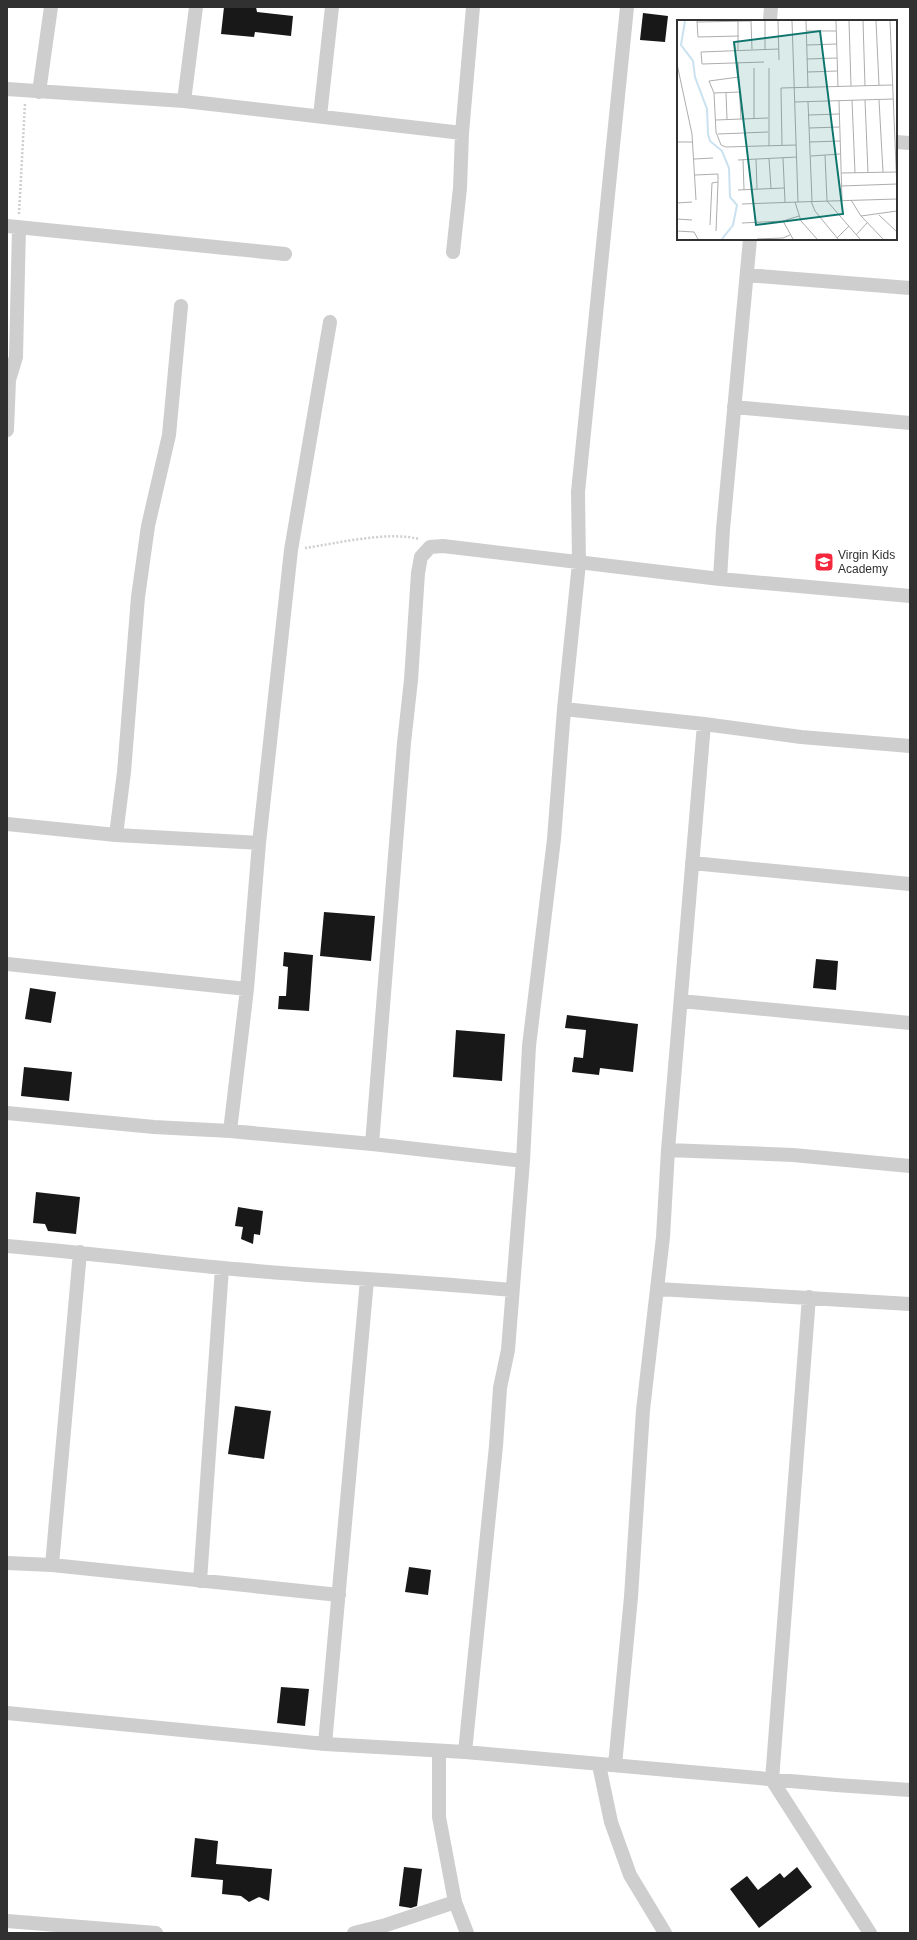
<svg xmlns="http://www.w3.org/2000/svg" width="917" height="1940" font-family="Arial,sans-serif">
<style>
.building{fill:#181818}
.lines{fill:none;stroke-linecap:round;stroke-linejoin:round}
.path{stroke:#cecece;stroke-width:2.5;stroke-dasharray:2 2;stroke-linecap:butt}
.minor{stroke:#cecece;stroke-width:14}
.labels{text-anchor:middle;stroke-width:4;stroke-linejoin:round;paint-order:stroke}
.poi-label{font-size:12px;fill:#313131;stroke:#fff;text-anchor:start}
.inset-river{fill:none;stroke:#cae2f0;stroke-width:2}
.inset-road{fill:none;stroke:#adadad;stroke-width:1}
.view{fill:#0f766e;fill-opacity:0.15;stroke:#0f766e;stroke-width:2}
.inset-edge{fill:none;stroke:#313131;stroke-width:2}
</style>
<rect width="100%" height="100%" fill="#fff"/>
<path class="building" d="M224,7H256L257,12L293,16L291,36L255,32L254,37L221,34Z
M643,13L668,16L665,42L640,40Z
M324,912L375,916L371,961L320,956Z
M284,952L313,955L309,1011L278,1009L279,996H286L288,967L283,966Z
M816,959L838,961L836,990L813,988Z
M30,988L56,992L51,1023L25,1019Z
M567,1015L638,1024L633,1072L600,1068L599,1075L572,1072L574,1057L583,1058L586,1030L565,1028Z
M456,1030L505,1034L502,1081L453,1077Z
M24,1067L72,1072L69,1101L21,1096Z
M36,1192L80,1197L76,1234L48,1231L45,1224L33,1223Z
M238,1207L263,1211L260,1235L254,1234L253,1244L241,1239L243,1227L235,1226Z
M235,1406L271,1411L264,1459L228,1454Z
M409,1567L431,1570L428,1595L405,1592Z
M281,1687L309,1689L305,1726L277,1723Z
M195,1838L218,1841L216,1864L272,1869L269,1901L259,1897L249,1902L241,1896L222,1894L223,1880L191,1877Z
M404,1867L422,1869L417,1906L411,1908L399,1906Z
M797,1867L812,1887L759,1928L730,1889L747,1876L758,1890L780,1873L784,1878Z"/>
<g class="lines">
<path class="path" d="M19,214L25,103
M305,548C339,543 387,531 419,539"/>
<path class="minor" d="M770,21L771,7
M7,89L184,101L462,133
M39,92L51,7
M184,101L196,7
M320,116L332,7
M896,142L910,143
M7,226L285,254
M453,252L460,188L462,133L473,7
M747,275L910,288
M734,407L910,423
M7,430L9,380L16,357L19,227
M720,579L723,529L750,239
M564,709L704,724L801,737L910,746
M7,824L116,835L259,843
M116,835L124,772L138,597L148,526L169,435L181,306
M692,863L910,884
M7,964L247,989
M681,1001L910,1023
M7,1113L154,1127L230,1131L372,1144L523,1161
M230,1131L247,989L259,843L291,550L330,322
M372,1144L404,743L411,680L418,573L421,557L430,547L443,546L720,579L910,596
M668,1150L793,1155L910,1166
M7,1246C79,1252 151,1261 223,1268C319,1277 416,1281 512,1290
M658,1289L910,1304
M809,1297L772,1780L870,1933
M7,1563L52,1565L339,1595
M52,1565L80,1252
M200,1581L222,1268
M7,1713L325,1744L465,1752L496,1446L500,1388L508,1350L523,1161L529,1046L554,839L564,709L579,563L578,492L627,7
M325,1744L367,1280
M439,1751V1817L455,1902L467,1933
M465,1752L836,1785L910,1790
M599,1765L611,1822L630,1875L665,1933
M615,1765L631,1597L643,1410L663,1237L668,1150L704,724
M7,1921L156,1933
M354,1933L386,1925L455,1902"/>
</g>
<defs>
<symbol id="school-square" viewBox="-11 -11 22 22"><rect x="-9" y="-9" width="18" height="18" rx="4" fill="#f4273c" stroke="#fff"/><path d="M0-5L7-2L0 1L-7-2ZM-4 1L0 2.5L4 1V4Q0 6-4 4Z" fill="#fff"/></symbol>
</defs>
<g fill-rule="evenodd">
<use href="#school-square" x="813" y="551" width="22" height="22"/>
</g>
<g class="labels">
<g class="poi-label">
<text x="838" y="559">Virgin Kids<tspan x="838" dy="14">Academy</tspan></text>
</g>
</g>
<g transform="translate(677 20)">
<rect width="220" height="220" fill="#fff"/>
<path class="inset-river" d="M8,1L4,25L16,41L18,57L30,89L31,114L33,121L45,131L52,148L53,177L60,185L56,205L45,219"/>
<path class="inset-road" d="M20,1L21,17L62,16M61,1V30M74,1L75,29M88,1V29M101,1L102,40M129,1L131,68M159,1L161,67M172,1L174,66M186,1L188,66M199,1L202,65M213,1L220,170M20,2L74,1M129,11H159M130,25L160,24M130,39L160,38M87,42L25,44L24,32L102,29M61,43L64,99M0,44L15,114L19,180M77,48V99M131,52L160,51M62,57L32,61L37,73L39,112L44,125L49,127L119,125M37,73L63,72M49,73L50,99M175,80L178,153M188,80L191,153M202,80L206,152M162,81L165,180M118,82L216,79M131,82L135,181M132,95L162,94M39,100L91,98M132,108L163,107M41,114L91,112M0,122H15M133,122L163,121M105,125L104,68L215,65M92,126V48M148,135L150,181L183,219M134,136L163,134M106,138L108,182M17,139L36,138M66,139L67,170M79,139L80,169M92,139L94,168M61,140L120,137M164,153L219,152M18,155L41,154V162M164,166L220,164M61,170L107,168M174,180L184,196L220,191M134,181L138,191L161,219M118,182L124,201L140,219M121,182L220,179M0,183L15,182M65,184L121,182L115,1M202,195L220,212M184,196L206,219M0,199L15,200M106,201L116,219M65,203L106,201L122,196M33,205L35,163L41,162L39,211M0,211L17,212L21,219M179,215L190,203M160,218L172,206M80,219L106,218L113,215"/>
<path class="view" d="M143,11L166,194L79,205L57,22Z"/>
<rect width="220" height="220" class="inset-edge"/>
</g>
<rect width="917" height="1940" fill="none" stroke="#313131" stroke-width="16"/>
</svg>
